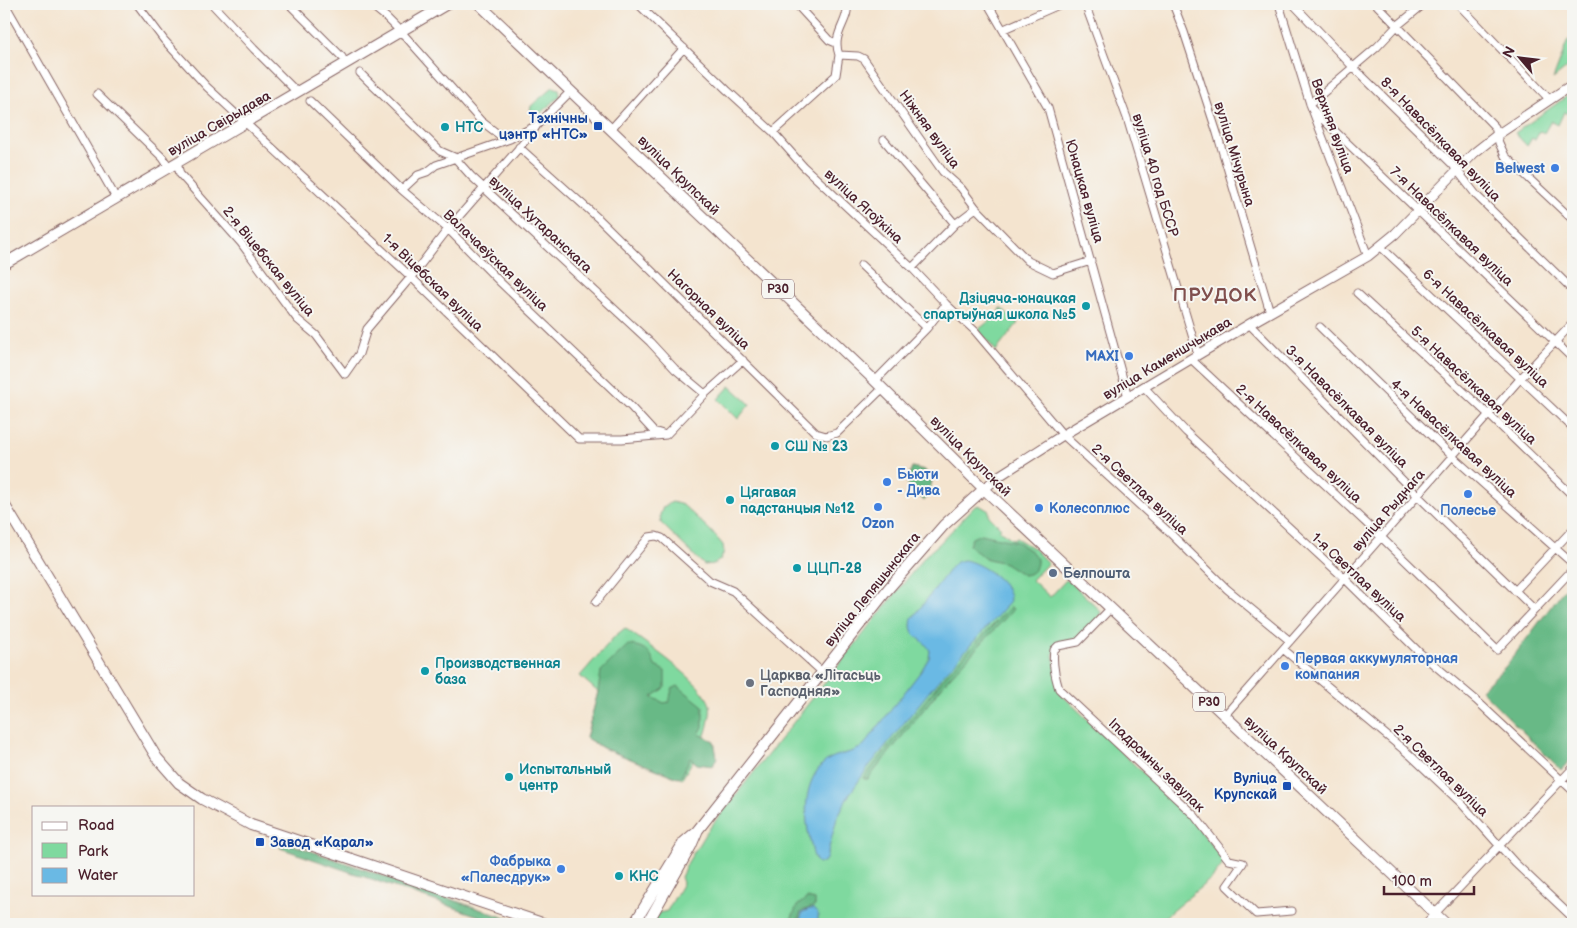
<svg xmlns="http://www.w3.org/2000/svg" width="1577" height="928" font-family="'Balsamiq Sans',sans-serif">
<style>
.green{fill:#7fd99f;stroke:#647c65}
.forest{fill:#67b986;stroke:#586c58}
.water{fill:#6ab9e4;stroke:#5a6c88}
.lines{fill:none;stroke-linecap:round;stroke-linejoin:round}
.minor-casing{stroke:#866464;stroke-width:9}
.tertiary-casing{stroke:#866464;stroke-width:11}
.secondary-casing{stroke:#866464;stroke-width:12}
.primary-casing{stroke:#866464;stroke-width:12}
.minor{stroke:#fff;stroke-width:7}
.tertiary{stroke:#fff;stroke-width:9}
.secondary{stroke:#fff;stroke-width:10}
.primary{stroke:#fff;stroke-width:10}
.transit-dot{fill:#1a4fb4;stroke:#f6f6f2;stroke-width:2}
.culture-dot{fill:#0f9aa8;stroke:#f6f6f2;stroke-width:2}
.shop-dot{fill:#3f7fe0;stroke:#f6f6f2;stroke-width:2}
.service-dot{fill:#5c6f8a;stroke:#f6f6f2;stroke-width:2}
.worship-dot{fill:#6b7280;stroke:#f6f6f2;stroke-width:2}
.labels{text-anchor:middle;stroke-width:4;stroke-linejoin:round;paint-order:stroke}
.shield{fill:#f6f6f2;stroke:#7e6067;stroke-width:1}
.shield-label{font-size:12px;font-weight:bold;fill:#4a1f2b}
.transit-label{font-size:14px;font-weight:bold;fill:#164399;stroke:#f6f6f2;text-anchor:end}
.street-label{font-size:14px;fill:#4a1f2b;stroke:#f6f6f2}
.culture-label{font-size:14px;font-weight:bold;fill:#0d838f;stroke:#f6f6f2;text-anchor:start}
.shop-label{font-size:14px;font-weight:bold;fill:#366cbe;stroke:#f6f6f2;text-anchor:end}
.service-label{font-size:14px;font-weight:bold;fill:#4e5e75;stroke:#f6f6f2;text-anchor:start}
.worship-label{font-size:14px;font-weight:bold;fill:#5b616d;stroke:#f6f6f2;text-anchor:start}
.district-label{font-size:19px;font-weight:bold;letter-spacing:1px;fill:#804f4d;stroke:#f6f6f2}
</style>
<rect width="100%" height="100%" fill="#f6f6f2"/>
<filter id="ink" filterUnits="userSpaceOnUse"><feTurbulence type="fractalNoise" baseFrequency=".02" numOctaves="2"/><feDisplacementMap in="SourceGraphic" scale="10" xChannelSelector="R" yChannelSelector="G"/><feConvolveMatrix kernelMatrix="1 2 1 2 8 2 1 2 1" color-interpolation-filters="sRGB"/></filter>
<filter id="wash" filterUnits="userSpaceOnUse"><feTurbulence type="fractalNoise" baseFrequency=".0096" numOctaves="4" result="noise"/><feDisplacementMap in="SourceGraphic" scale="20" xChannelSelector="R" yChannelSelector="G"/><feGaussianBlur stdDeviation="1.12" result="paint"/><feColorMatrix in="noise" values="0 0 0 0 0 0 0 0 0 0 0 0 0 0 0 0 0 1.4 0 .05"/><feComposite in="paint" operator="in"/></filter>
<g filter="url(#wash)">
<rect width="100%" height="100%" fill="#f4e4cf"/>
<path class="green" d="M1568,40L1573,41V63L1553,79Z
M553,87L559,89L560,96L538,115H532L530,112L531,106Z
M1573,92V109L1570,115L1564,112L1558,125L1551,121L1544,133L1540,131L1535,140L1532,138L1527,146L1515,133Z
M1001,308L1018,323L996,351L978,330L999,313Z
M730,386L750,404L738,419L718,399Z
M672,502L683,505L710,530L723,545L724,552L720,560L714,564L704,565L661,523L660,515L663,507Z
M979,505L989,511V516L1001,528L999,530L1012,539L1016,538L1033,548L1048,563L1032,580L1050,597L1066,580L1070,582L1099,609L1101,613L1082,640L1061,646L1053,654L1061,694L1189,817L1215,849L1224,863L1213,877L1156,924H652L659,913L667,911L683,883L681,877L688,862L705,834L926,555L939,544L974,507Z
M625,628C646,644 703,681 710,705C711,709 710,716 709,720C706,741 692,761 682,779L603,748L586,738L598,692L580,676L615,636Z"/>
<path class="forest" d="M912,467L925,470L932,481L929,494L924,501L907,483Z
M981,534L1017,542L1032,552L1037,559C1038,568 1032,575 1023,575L1005,563L984,558L969,545L972,538Z
M1573,583V757L1561,770L1481,690L1506,666L1565,588Z
M1010,607L1013,609L1011,612L948,679L868,779H864L865,776L946,675Z
M628,645C643,646 650,650 655,666L665,671V688L652,697L664,703L669,702L672,689L678,686L703,706V727L699,734L714,741L717,757L713,766L697,764L690,758L682,775L678,778L603,748L586,738L598,692L601,671Z
M282,841L523,924H502L280,848Z
M807,898L815,900V906C803,912 800,907 798,924H789L797,906Z"/>
<path class="water" d="M964,560C979,562 1016,585 1009,603L937,682L867,769L849,795L837,818L826,859L823,863H818C813,858 813,852 811,845C804,818 802,782 825,762C837,752 853,755 864,745L921,671L929,658L930,651C924,637 907,638 912,619L952,566L956,562Z
M809,909H814L818,914V924H799L802,913Z"/>
</g>
<g filter="url(#ink)">
<g class="lines">
<defs>
<path id="minor" d="M5,4L116,198
M137,4L164,40L207,87L411,277L579,439H622L666,435L705,394L743,360
M212,4L254,49L292,87
M289,4L342,57
M370,4L387,18L405,36L481,121L502,137L510,139
M638,4L727,90L773,132L803,166L912,268L946,304L975,331L1063,435L1172,535L1227,589L1290,641
M796,4L829,40L836,43
M847,4C850,21 831,33 839,55L858,56L864,59L943,172L961,188L976,208L1028,261L1053,273L1091,261
M988,4L1048,108L1128,397
M1085,4L1127,118L1198,355
M1173,4L1184,32L1217,133L1270,312
M1279,4L1310,104L1368,256
M1293,4L1353,67L1453,165L1477,196L1573,290
M1376,4L1495,127L1499,143L1505,156L1573,220
M1458,4L1550,100
M848,5L857,4
M1004,29L1061,4
M360,73L440,151L454,157L471,176L650,342L675,369L705,394
M97,94L163,158L169,167
M310,101L402,190L448,229L501,283L631,407L653,431L663,434
M1310,104L1377,47L1397,26L1424,4
M1314,111L1573,359
M611,129L684,48
M773,132L836,75L839,55
M884,140L955,224L912,268
M519,147L599,219L816,433L826,436L837,433L883,388
M177,163L180,174L241,243L297,319L316,335L345,374L359,354L367,329L411,277L448,229L532,133L537,125L571,91
M402,190L418,175L427,172L436,165L510,139L535,126
M955,224L976,208
M1381,247L1573,428
M861,265L927,328L875,381
M1357,293L1489,415L1573,496
M1249,324L1418,496L1534,609
M1320,327L1452,456L1573,564
M927,328L946,304
M1191,359L1381,537L1497,650L1573,569
M1144,387L1186,432L1345,579L1420,653L1476,700L1573,791
M1515,591L1573,529
M596,602L649,537L656,536L662,538L710,581L733,591L822,672
M1111,608L1078,642L1058,646L1054,650C1052,664 1055,676 1059,689L1194,815L1229,860L1243,863L1227,886L1256,914L1292,911
M1283,649L1410,755L1461,803L1515,863L1573,918
M1224,716L1520,379L1573,323
M1425,924L1573,768"/>
<path id="tertiary" d="M984,489L999,476L1063,435L1258,319L1368,256L1395,234L1474,153L1497,135L1573,84"/>
<path id="secondary" d="M4,264L447,4
M4,504L157,758L179,783L202,799L251,825L545,924"/>
<path id="primary" d="M479,4L871,377L984,489L1446,924
M634,924L684,842L697,831L888,589L944,525L984,489
M647,924L691,846L697,832"/>
</defs>
<use href="#minor" class="minor-casing"/>
<use href="#tertiary" class="tertiary-casing"/>
<use href="#secondary" class="secondary-casing"/>
<use href="#primary" class="primary-casing"/>
<use href="#minor" class="minor"/>
<use href="#tertiary" class="tertiary"/>
<use href="#secondary" class="secondary"/>
<use href="#primary" class="primary"/>
</g>
</g>
<g class="transit-dot">
<rect x="593" y="121" width="10" height="10" rx="2.5"/>
<rect x="1282" y="781" width="10" height="10" rx="2.5"/>
<rect x="255" y="837" width="10" height="10" rx="2.5"/>
</g>
<g class="culture-dot">
<circle cx="445" cy="127" r="5"/>
<circle cx="1086" cy="306" r="5"/>
<circle cx="775" cy="446" r="5"/>
<circle cx="730" cy="500" r="5"/>
<circle cx="797" cy="568" r="5"/>
<circle cx="425" cy="671" r="5"/>
<circle cx="509" cy="777" r="5"/>
<circle cx="619" cy="876" r="5"/>
</g>
<g class="shop-dot">
<circle cx="1555" cy="168" r="5"/>
<circle cx="1129" cy="356" r="5"/>
<circle cx="887" cy="482" r="5"/>
<circle cx="1468" cy="494" r="5"/>
<circle cx="878" cy="507" r="5"/>
<circle cx="1039" cy="508" r="5"/>
<circle cx="1285" cy="666" r="5"/>
<circle cx="561" cy="869" r="5"/>
</g>
<circle class="service-dot" cx="1053" cy="573" r="5"/>
<circle class="worship-dot" cx="750" cy="683" r="5"/>
<g class="labels">
<g class="shield">
<rect x="762" y="279.5" width="32" height="19" rx="4"/>
<rect x="1193" y="692.5" width="32" height="19" rx="4"/>
</g>
<g class="shield-label">
<text x="778" y="293">Р30</text>
<text x="1209" y="706">Р30</text>
</g>
<g class="transit-label">
<text x="588" y="123">Тэхнічны<tspan x="588" dy="16">цэнтр «НТС»</tspan></text>
<text x="1277" y="783">Вуліца<tspan x="1277" dy="16">Крупскай</tspan></text>
<text x="270" y="847" text-anchor="start">Завод «Карал»</text>
</g>
<g class="street-label">
<text transform="translate(219 123) rotate(-30)" y="5">вуліца Свірыдава</text>
<text transform="translate(1333 126) rotate(70)" y="5">Верхняя вуліца</text>
<text transform="translate(930 129) rotate(54)" y="5">Ніжняя вуліца</text>
<text transform="translate(1441 139) rotate(46)" y="5">8-я Навасёлкавая вуліца</text>
<text transform="translate(1235 154) rotate(73)" y="5">вуліца Мічурына</text>
<text transform="translate(679 175) rotate(44)" y="5">вуліца Крупскай</text>
<text transform="translate(1156 175) rotate(73)" y="5">вуліца 40 год БССР</text>
<text transform="translate(1085 191) rotate(74)" y="5">Юнацкая вуліца</text>
<text transform="translate(864 206) rotate(43)" y="5">вуліца Ягоўкіна</text>
<text transform="translate(541 224) rotate(43)" y="5">вуліца Хутаранскага</text>
<text transform="translate(1452 226) rotate(44)" y="5">7-я Навасёлкавая вуліца</text>
<text transform="translate(496 260) rotate(44)" y="5">Валачаеўская вуліца</text>
<text transform="translate(269 261) rotate(51)" y="5">2-я Віцебская вуліца</text>
<text transform="translate(433 282) rotate(44)" y="5">1-я Віцебская вуліца</text>
<text transform="translate(709 309) rotate(44)" y="5">Нагорная вуліца</text>
<text transform="translate(1486 328) rotate(43)" y="5">6-я Навасёлкавая вуліца</text>
<text transform="translate(1167 358) rotate(-31)" y="5">вуліца Каменшчыкава</text>
<text transform="translate(1474 385) rotate(43)" y="5">5-я Навасёлкавая вуліца</text>
<text transform="translate(1347 406) rotate(45)" y="5">3-я Навасёлкавая вуліца</text>
<text transform="translate(1454 438) rotate(43)" y="5">4-я Навасёлкавая вуліца</text>
<text transform="translate(1299 443) rotate(43)" y="5">2-я Навасёлкавая вуліца</text>
<text transform="translate(971 456) rotate(45)" y="5">вуліца Крупскай</text>
<text transform="translate(1140 489) rotate(43)" y="5">2-я Светлая вуліца</text>
<text transform="translate(1388 510) rotate(-49)" y="5">вуліца Рыднага</text>
<text transform="translate(1359 577) rotate(43)" y="5">1-я Светлая вуліца</text>
<text transform="translate(872 589) rotate(-51)" y="5">вуліца Лепяшынскага</text>
<text transform="translate(1286 755) rotate(43)" y="5">вуліца Крупскай</text>
<text transform="translate(1157 765) rotate(44)" y="5">Іпадромны завулак</text>
<text transform="translate(1441 770) rotate(44)" y="5">2-я Светлая вуліца</text>
</g>
<g class="culture-label">
<text x="455" y="132">НТС</text>
<text x="1076" y="303" text-anchor="end">Дзіцяча-юнацкая<tspan x="1076" dy="16">спартыўная школа №5</tspan></text>
<text x="785" y="451">СШ № 23</text>
<text x="740" y="497">Цягавая<tspan x="740" dy="16">падстанцыя №12</tspan></text>
<text x="807" y="573">ЦЦП-28</text>
<text x="435" y="668">Производственная<tspan x="435" dy="16">база</tspan></text>
<text x="519" y="774">Испытальный<tspan x="519" dy="16">центр</tspan></text>
<text x="629" y="881">КНС</text>
</g>
<g class="shop-label">
<text x="1545" y="173">Belwest</text>
<text x="1119" y="361">MAXI</text>
<text x="897" y="479" text-anchor="start">Бьюти<tspan x="897" dy="16">- Дива</tspan></text>
<text x="1049" y="513" text-anchor="start">Колесоплюс</text>
<text x="1468" y="515" text-anchor="middle">Полесье</text>
<text x="878" y="528" text-anchor="middle">Ozon</text>
<text x="1295" y="663" text-anchor="start">Первая аккумуляторная<tspan x="1295" dy="16">компания</tspan></text>
<text x="551" y="866">Фабрыка<tspan x="551" dy="16">«Палесдрук»</tspan></text>
</g>
<g class="service-label">
<text x="1063" y="578">Белпошта</text>
</g>
<g class="worship-label">
<text x="760" y="680">Царква «Літасьць<tspan x="760" dy="16">Гасподняя»</tspan></text>
</g>
<g class="district-label">
<text x="1215" y="301">ПРУДОК</text>
</g>
</g>
<rect width="1577" height="928" fill="none" stroke="#f6f6f2" stroke-width="20"/>
<rect x="32" y="806" width="162" height="90" fill="#f6f6f2" stroke="#b1a0a2"/>
<rect x="42" y="822" width="25" height="8" fill="#ffffff" stroke="#b1a0a2"/>
<text x="78" y="830" font-size="15" fill="#4a1f2b">Road</text>
<rect x="42" y="843" width="25" height="15" fill="#7fd99f" stroke="#b1a0a2"/>
<text x="78" y="856" font-size="15" fill="#4a1f2b">Park</text>
<rect x="42" y="868" width="25" height="15" fill="#6ab9e4" stroke="#b1a0a2"/>
<text x="78" y="880" font-size="15" fill="#4a1f2b">Water</text>
<g transform="translate(1520 58) rotate(298)" stroke="#f6f6f2" stroke-width="4" paint-order="stroke">
<path d="M0-4L9 19L0 12L-9 19Z" fill="#4a1f2b"/>
<text y="-8" font-size="14" font-weight="bold" text-anchor="middle" fill="#4a1f2b">N</text>
</g>
<path d="M1384 886v8h90v-8" fill="none" stroke="#4a1f2b" stroke-width="2.5"/>
<text x="1392" y="886" font-size="15" fill="#4a1f2b" stroke="#f6f6f2" stroke-width="4" paint-order="stroke">100 m</text>
</svg>
